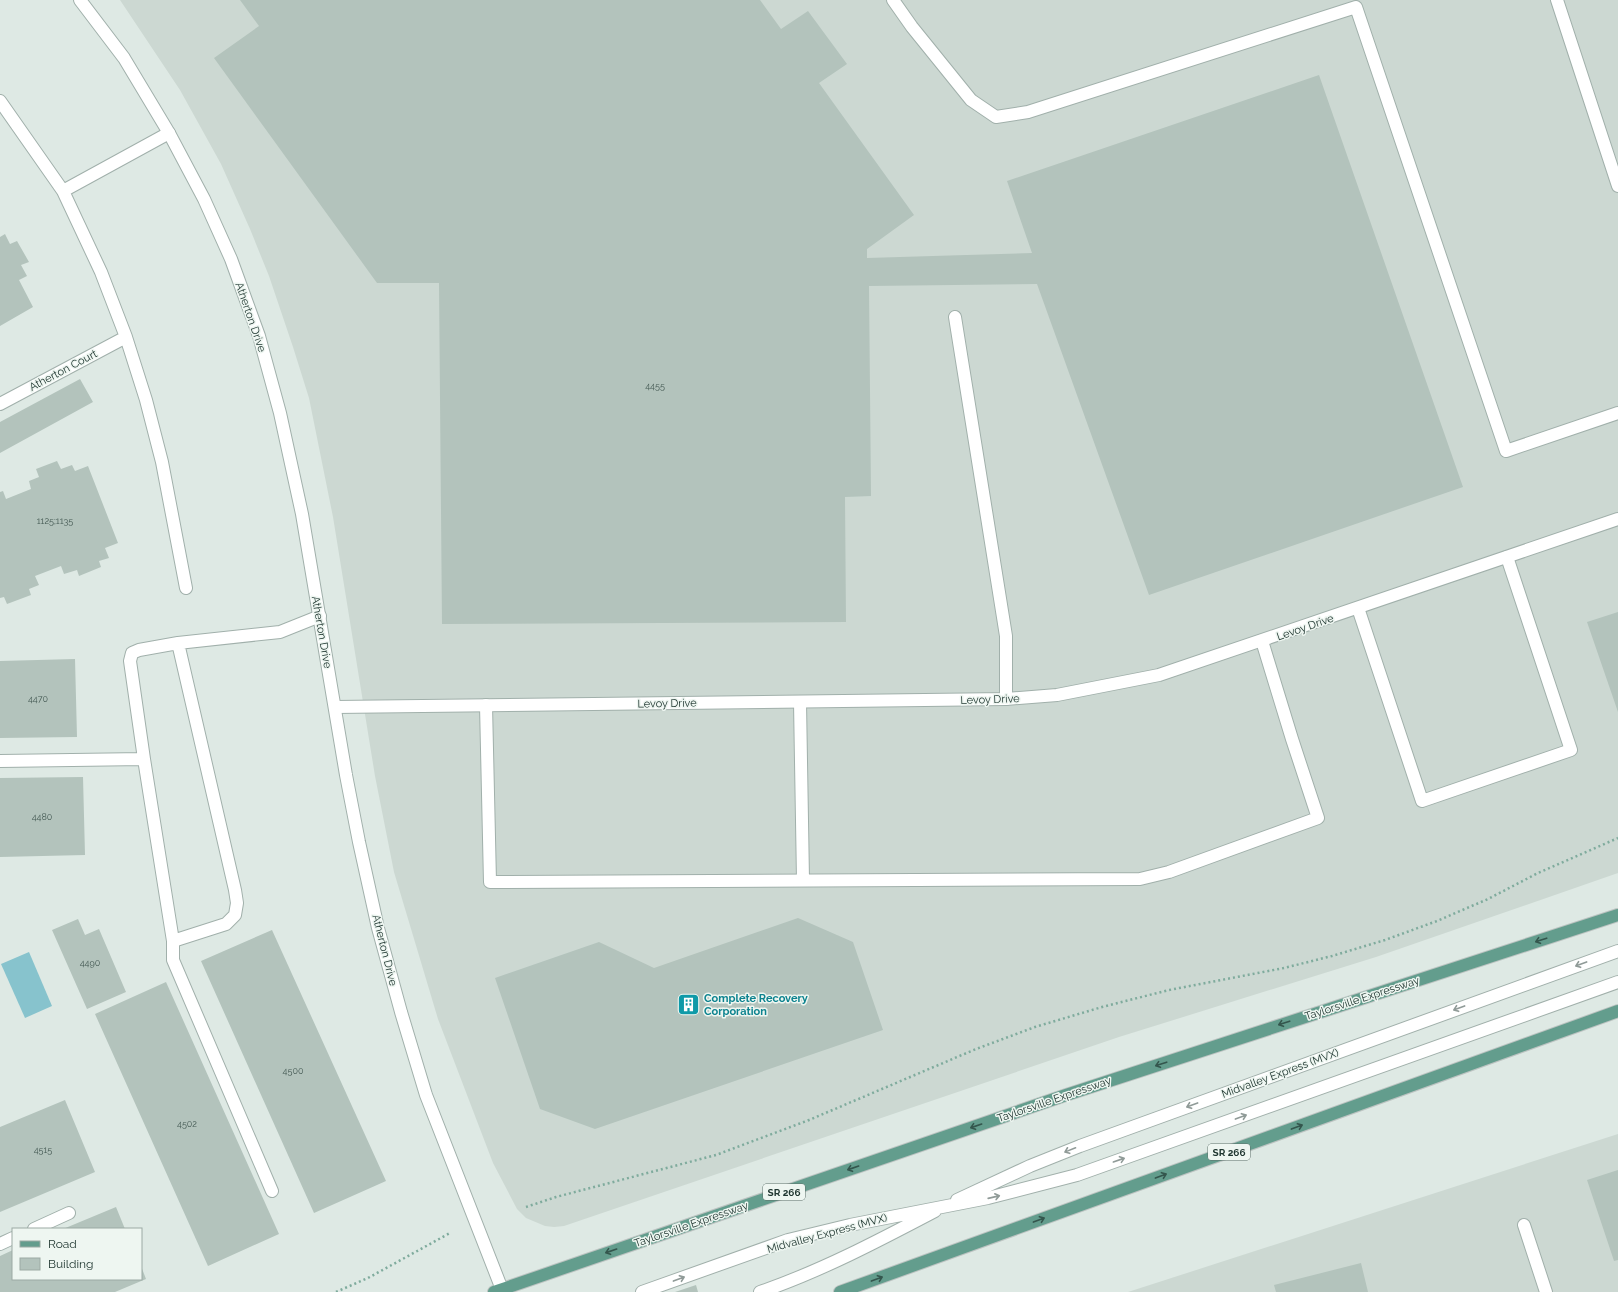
<svg xmlns="http://www.w3.org/2000/svg" width="1618" height="1292" font-family="Raleway,sans-serif">
<style>
.built{fill:#ccd8d2}
.water{fill:#87c3cd}
.building{fill:#b3c3bc}
.lines{fill:none;stroke-linecap:round;stroke-linejoin:round}
.service-casing{stroke:#a1b0ab;stroke-width:14}
.minor-casing{stroke:#a1b0ab;stroke-width:14}
.tertiary-casing{stroke:#a1b0ab;stroke-width:14}
.primary-casing{stroke:#bcc3c1;stroke-width:14}
.path{stroke:#7fab9d;stroke-width:2.5;stroke-dasharray:2 3;stroke-linecap:butt}
.service{stroke:#fff;stroke-width:12}
.minor{stroke:#fff;stroke-width:12}
.tertiary{stroke:#fff;stroke-width:12}
.primary{stroke:#639d8d;stroke-width:12}
.oneway{stroke:#34564d}
.oneway2{stroke:#909b98}
.labels{text-anchor:middle;stroke-width:3;stroke-linejoin:round;paint-order:stroke}
.number-label{font-size:9px;fill:#455a54}
.shield{fill:#eef6f1;stroke:#5e706b;stroke-width:1}
.shield-label{font-size:10px;font-weight:bold;fill:#203731}
.street-label{font-size:11px;fill:#203731;stroke:#eef6f1}
.culture-label{font-size:11px;font-weight:bold;fill:#0d838f;stroke:#eef6f1;text-anchor:start}
</style>
<rect width="100%" height="100%" fill="#dee9e4"/>
<path class="built" d="M120,0H1618V873L1376,957L1119,1037L564,1226L554,1227L545,1226L526,1218L517,1209L493,1163L438,1019L394,872L375,776L333,517L309,398L293,347L269,276L250,229L221,164L180,90Z
M1618,1134V1292H1128Z"/>
<path class="water" d="M29,952L52,1006L25,1018L1,964Z"/>
<path class="building" d="M240,0H760L781,29L808,11L847,64L819,83L914,215L867,249V258L1032,253L1007,181L1319,75L1463,487L1149,595L1037,284L869,286L871,496L845,497L846,622L442,624L439,283H377L214,58L259,26Z
M5,234L10,244L17,241L29,262L21,265L27,276L19,280L33,307L0,326V237Z
M80,379L93,402L0,453V422Z
M57,461L61,469L72,465L75,471L88,466L118,543L105,548L109,558L99,561L101,567L79,576L77,570L64,574L61,566L35,576L39,585L29,589L31,595L7,604L4,597L0,598V492L3,491L6,499L31,489L29,481L39,477L36,469Z
M1618,612V712L1587,622Z
M75,659L77,737L0,738V661Z
M83,777L85,855L0,857V778Z
M798,918L853,942L883,1030L595,1129L540,1109L495,978L599,942L654,968Z
M78,919L85,935L99,929L126,992L87,1009L52,930Z
M272,930L386,1181L314,1213L201,961Z
M166,982L279,1234L208,1266L95,1014Z
M65,1100L95,1172L0,1212V1127Z
M1618,1170V1260L1614,1261L1587,1180Z
M116,1207L125,1229H63Z
M13,1250V1279H141V1266L146,1279L115,1292H0V1256Z
M1361,1263L1368,1292H1276L1274,1285Z
M696,1285L698,1292H675Z"/>
<g class="lines">
<defs>
<path id="service" d="M893,0L912,27L971,100L996,117L1028,112L1356,7L1506,451L1618,413
M1557,0L1618,186
M955,317L1006,636V699
M1358,608L1422,801L1571,750L1507,557
M800,702L803,880
M486,705L490,882L1140,879L1169,872L1318,818L1292,739L1262,641
M144,759L173,941L226,924L235,915L237,903L235,890L178,643L280,632L320,616
M0,761L144,759L130,661L132,653L139,650L178,643
M173,941V960L272,1191
M957,1200L1030,1166L1080,1146L1618,951
M1524,1225L1546,1292
M34,1229L69,1213
M0,1244L13,1238
M642,1292L788,1240L850,1225L988,1198L1077,1175L1618,982
M760,1292C821,1271 878,1241 935,1211"/>
<path id="minor" d="M0,101L63,191L101,272L126,337L146,400L162,462L186,588
M63,191L169,133
M0,404L126,337
M335,707L1006,699L1057,695L1159,675L1618,519"/>
<path id="tertiary" d="M80,0L124,58L169,133L204,199L231,259L259,336L280,413L302,514L346,775L359,842L378,928L401,1012L426,1095L503,1292"/>
<path id="primary" d="M494,1292L1066,1095L1618,915
M840,1292L1618,1011"/>
</defs>
<use href="#service" class="service-casing"/>
<use href="#minor" class="minor-casing"/>
<use href="#tertiary" class="tertiary-casing"/>
<use href="#primary" class="primary-casing"/>
<path class="path" d="M526,1207L556,1197L716,1155L809,1120L976,1049L1035,1027L1102,1007L1169,990L1284,968L1332,956L1385,940L1437,921L1488,899L1538,873L1618,838
M336,1292L368,1278L450,1233"/>
<use href="#service" class="service"/>
<use href="#minor" class="minor"/>
<use href="#tertiary" class="tertiary"/>
<use href="#primary" class="primary"/>
</g>
<defs><path id="oneway-shaft" d="M-6 0H5M1.5-3L5.5 0L1.5 3" fill="none" stroke-width="1.6" stroke-linecap="round" stroke-linejoin="round"/></defs>
<g class="oneway">
<use href="#oneway-shaft" transform="translate(1541 940) rotate(162)"/>
<use href="#oneway-shaft" transform="translate(1284 1023) rotate(162)"/>
<use href="#oneway-shaft" transform="translate(1161 1064) rotate(162)"/>
<use href="#oneway-shaft" transform="translate(976 1126) rotate(161)"/>
<use href="#oneway-shaft" transform="translate(1297 1127) rotate(-20)"/>
<use href="#oneway-shaft" transform="translate(853 1168) rotate(161)"/>
<use href="#oneway-shaft" transform="translate(1161 1176) rotate(-20)"/>
<use href="#oneway-shaft" transform="translate(1039 1220) rotate(-20)"/>
<use href="#oneway-shaft" transform="translate(611 1251) rotate(161)"/>
<use href="#oneway-shaft" transform="translate(877 1279) rotate(-20)"/>
</g>
<g class="oneway2">
<use href="#oneway-shaft" transform="translate(1581 964) rotate(160)"/>
<use href="#oneway-shaft" transform="translate(1459 1008) rotate(160)"/>
<use href="#oneway-shaft" transform="translate(1192 1105) rotate(160)"/>
<use href="#oneway-shaft" transform="translate(1241 1117) rotate(-20)"/>
<use href="#oneway-shaft" transform="translate(1070 1150) rotate(158)"/>
<use href="#oneway-shaft" transform="translate(1119 1160) rotate(-19)"/>
<use href="#oneway-shaft" transform="translate(994 1197) rotate(-13)"/>
<use href="#oneway-shaft" transform="translate(679 1279) rotate(-20)"/>
</g>
<defs>
<symbol id="building-square" viewBox="-11 -11 22 22"><rect x="-9" y="-9" width="18" height="18" rx="4" fill="#0f9aa8" stroke="#eef6f1"/><path d="M-4-6H4V6H1V3H-1V6H-4ZM-2.5-4.3h1.7v1.8h-1.7ZM.8-4.3h1.7v1.8H.8ZM-2.5-1h1.7V.8h-1.7ZM.8-1h1.7V.8H.8Z" fill="#fff"/></symbol>
</defs>
<g fill-rule="evenodd">
<use href="#building-square" x="676" y="992" width="25" height="25"/>
</g>
<g class="labels">
<g class="number-label">
<text x="655" y="389">4455</text>
<text x="55" y="524">1125;1135</text>
<text x="38" y="702">4470</text>
<text x="42" y="820">4480</text>
<text x="90" y="966">4490</text>
<text x="293" y="1074">4500</text>
<text x="187" y="1127">4502</text>
<text x="43" y="1153">4515</text>
</g>
<g class="shield">
<rect x="1208" y="1144" width="42" height="16" rx="3"/>
<rect x="763" y="1184" width="42" height="16" rx="3"/>
</g>
<g class="shield-label">
<text x="1229" y="1156">SR 266</text>
<text x="784" y="1196">SR 266</text>
</g>
<g class="street-label">
<text transform="translate(251 317) rotate(71)" y="4">Atherton Drive</text>
<text transform="translate(63 370) rotate(-28)" y="4">Atherton Court</text>
<text transform="translate(1305 627) rotate(-19)" y="4">Levoy Drive</text>
<text transform="translate(322 632) rotate(80)" y="4">Atherton Drive</text>
<text transform="translate(990 699) rotate(-2)" y="4">Levoy Drive</text>
<text transform="translate(667 703) rotate(-1)" y="4">Levoy Drive</text>
<text transform="translate(385 950) rotate(76)" y="4">Atherton Drive</text>
<text transform="translate(1362 998) rotate(-18)" y="4">Taylorsville Expressway</text>
<text transform="translate(1280 1073) rotate(-20)" y="4">Midvalley Express (MVX)</text>
<text transform="translate(1054 1099) rotate(-19)" y="4">Taylorsville Expressway</text>
<text transform="translate(691 1224) rotate(-19)" y="4">Taylorsville Expressway</text>
<text transform="translate(827 1233) rotate(-15)" y="4">Midvalley Express (MVX)</text>
</g>
<g class="culture-label">
<text x="704" y="1002">Complete Recovery<tspan x="704" dy="13">Corporation</tspan></text>
</g>
</g>
<rect x="12" y="1228" width="130" height="52" fill="#eef6f1" stroke="#9caaa4"/>
<rect x="20" y="1241" width="20" height="6" fill="#639d8d" stroke="#9caaa4"/>
<text x="48" y="1248" font-size="12" fill="#203731">Road</text>
<rect x="20" y="1258" width="20" height="12" fill="#b3c3bc" stroke="#9caaa4"/>
<text x="48" y="1268" font-size="12" fill="#203731">Building</text>
</svg>
